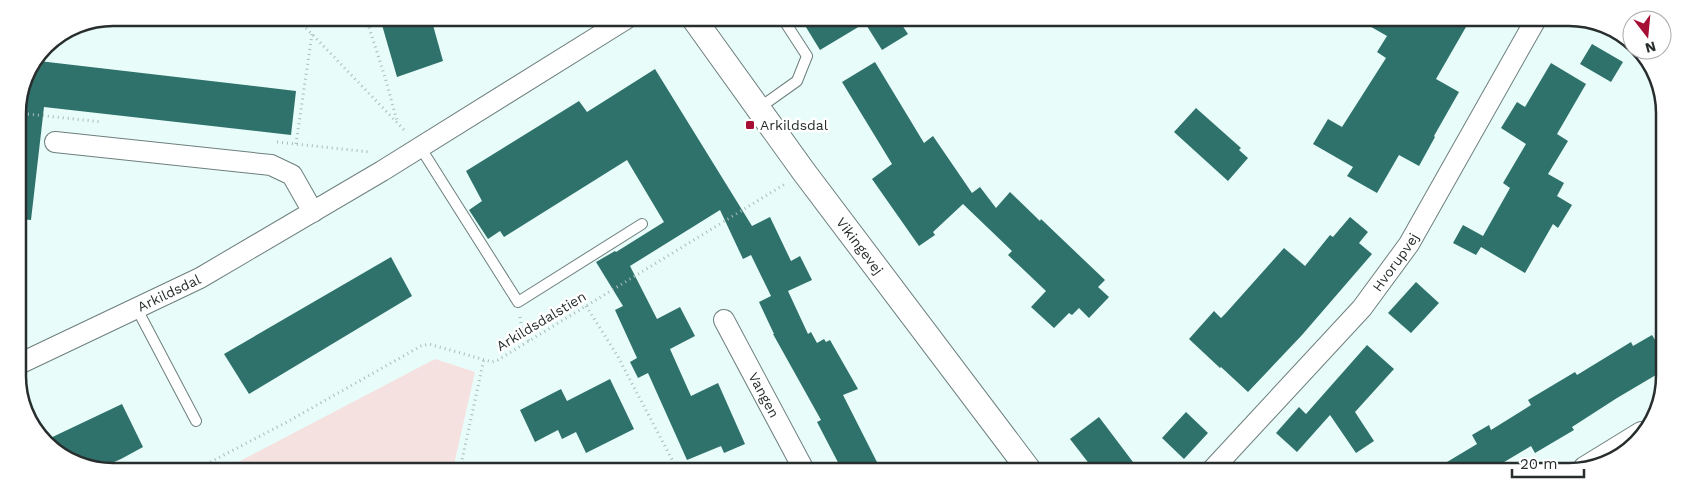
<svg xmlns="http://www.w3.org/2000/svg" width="1682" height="489" font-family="'Work Sans',sans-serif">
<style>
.green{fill:#f6e1e1}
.building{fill:#2f726c}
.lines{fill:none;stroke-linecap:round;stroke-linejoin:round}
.service-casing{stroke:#6d7f7d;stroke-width:12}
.minor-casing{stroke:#6d7f7d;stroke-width:22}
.tertiary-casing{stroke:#6d7f7d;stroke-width:26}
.path{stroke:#abbbb9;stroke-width:3;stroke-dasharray:1 4;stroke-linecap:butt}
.service{stroke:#fff;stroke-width:10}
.minor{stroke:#fff;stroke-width:20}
.tertiary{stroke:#fff;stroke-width:24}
.poi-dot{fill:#a70e34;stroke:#fff;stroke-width:2}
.labels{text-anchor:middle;stroke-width:5;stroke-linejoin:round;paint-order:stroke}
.poi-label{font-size:14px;fill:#272e2d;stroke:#fff;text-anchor:start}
.street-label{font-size:14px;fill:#272e2d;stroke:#fff}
.rim{fill:none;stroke:#272e2d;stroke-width:2.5}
</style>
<rect width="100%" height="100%" fill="#e8fcf9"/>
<path class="green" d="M435,359L475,372L453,469H225Z"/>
<path class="building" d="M380,18H431L443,61L397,77Z
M801,19H898L908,34L882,50L865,23L820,50Z
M1359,20H1470L1436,79L1459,92L1434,136L1435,137L1419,166L1399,155L1377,193L1347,176L1353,167L1313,144L1328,119L1342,127L1386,58L1377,52L1387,36Z
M1592,44L1623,62L1611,82L1580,64Z
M39,61L296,91L291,135L44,107L31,220L18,219V132L21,100Z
M875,62L924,143L933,136L972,193L980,187L996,208L1010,192L1040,221L1041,219L1105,280L1098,287L1109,297L1089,318L1079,308L1072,315L1069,313L1054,328L1031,307L1046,291L1008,255L1012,251L963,204L933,232L935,235L919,246L872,179L892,164L842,82Z
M1551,63L1586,84L1557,134L1568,141L1548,174L1564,183L1557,196L1572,205L1558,228L1553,224L1525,273L1481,247L1476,255L1453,243L1463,225L1483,236L1510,188L1503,183L1526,144L1501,128L1517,102L1525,107Z
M655,69L752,226L770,217L791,261L800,256L812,280L788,291L808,334L811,332L817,343L824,339L826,342L830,340L858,389L843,395L881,470H842L817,422L821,420L773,334H774L759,302L771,296L751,255L743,259L720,210L630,266L657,319L680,307L695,336L670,349L691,396L718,383L745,444L724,453L721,446L687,460L648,373L638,378L630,362L637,358L615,310L623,306L596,262L615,251L616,252L664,222L627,160L504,237L500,231L488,239L469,210L482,201L466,171L579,101L587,112Z
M1196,108L1241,148L1239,150L1248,158L1228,181L1174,132Z
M1350,217L1368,232L1359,243L1372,254L1302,335L1248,392L1221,367L1220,368L1189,339L1214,311L1221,318L1226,313L1284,248L1305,266L1330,235L1333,237Z
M391,257L412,296L249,394L224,354Z
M1416,282L1439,303L1411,333L1388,313Z
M1652,335L1662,351L1661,372L1617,398L1572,427L1574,430L1535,453L1531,446L1489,471H1432L1477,444L1472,435L1489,425L1491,430L1531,405L1528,400L1575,372L1577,375L1631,342L1633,346Z
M1367,345L1394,369L1355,412L1374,441L1356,453L1330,415L1297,452L1276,433L1299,407L1306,414Z
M610,379L634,429L586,453L576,432L562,439L558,430L535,442L520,410L561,389L567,401Z
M122,404L143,447L121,459L100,468H89L45,443L44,441Z
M1186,412L1208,433L1184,459L1162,438Z
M1099,417L1139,470H1094L1070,439Z"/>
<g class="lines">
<defs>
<path id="service" d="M759,108L797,81L807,56L783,19
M420,147L518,302L642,224
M137,309L196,421"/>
<g id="minor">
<path d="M55,142L271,165L292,175L313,212"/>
<path id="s1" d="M724,320L804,470"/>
<path id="s2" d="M19,364L200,278L382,171L626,19"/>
<path d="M1584,467L1641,432"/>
<path id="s3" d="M1211,471L1362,308L1409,244L1535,21"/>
</g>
<g id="tertiary">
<path id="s4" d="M694,19L804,172L1029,470"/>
</g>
</defs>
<use href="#service" class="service-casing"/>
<use href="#minor" class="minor-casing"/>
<use href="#tertiary" class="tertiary-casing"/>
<path class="path" d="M295,18L312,34L406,132
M366,18L385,77L397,121
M18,113L102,122
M277,142L370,152
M296,144L312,34
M586,306L617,355L677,469
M520,317L522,330L529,341
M19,333L25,337
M197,469L287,422L421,346L429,344L492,362L498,360L785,184
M460,469L484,359"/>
<use href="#service" class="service"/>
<use href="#minor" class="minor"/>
<use href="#tertiary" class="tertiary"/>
</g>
<rect class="poi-dot" x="745" y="120" width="10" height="10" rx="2.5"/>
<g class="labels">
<g class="poi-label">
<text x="760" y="130">Arkildsdal</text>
</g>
<g class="street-label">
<text dy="5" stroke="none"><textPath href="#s4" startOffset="281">Vikingevej</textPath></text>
<text dy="5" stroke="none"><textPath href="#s3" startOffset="279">Hvorupvej</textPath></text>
<text dy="5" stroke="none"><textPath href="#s2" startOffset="166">Arkildsdal</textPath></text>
<text transform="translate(541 321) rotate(-31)" y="5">Arkildsdalstien</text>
<text dy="5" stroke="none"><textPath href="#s1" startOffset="85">Vangen</textPath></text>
</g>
</g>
<path d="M0 0H1682V489H0ZM113 26H1569A87 87 0 0 1 1656 113V376A87 87 0 0 1 1569 463H113A87 87 0 0 1 26 376V113A87 87 0 0 1 113 26Z" fill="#fff" fill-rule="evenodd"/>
<path class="rim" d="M113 26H1569A87 87 0 0 1 1656 113V376A87 87 0 0 1 1569 463H113A87 87 0 0 1 26 376V113A87 87 0 0 1 113 26Z"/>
<g transform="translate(1647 35) rotate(164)"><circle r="24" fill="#ffffff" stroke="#a9abab"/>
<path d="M0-4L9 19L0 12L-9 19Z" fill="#a70e34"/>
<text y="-8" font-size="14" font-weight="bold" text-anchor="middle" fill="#272e2d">N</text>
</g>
<path d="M1512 469v8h72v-8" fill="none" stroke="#272e2d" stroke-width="2.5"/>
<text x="1520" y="469" font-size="15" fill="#272e2d" stroke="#ffffff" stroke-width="4" paint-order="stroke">20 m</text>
</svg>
